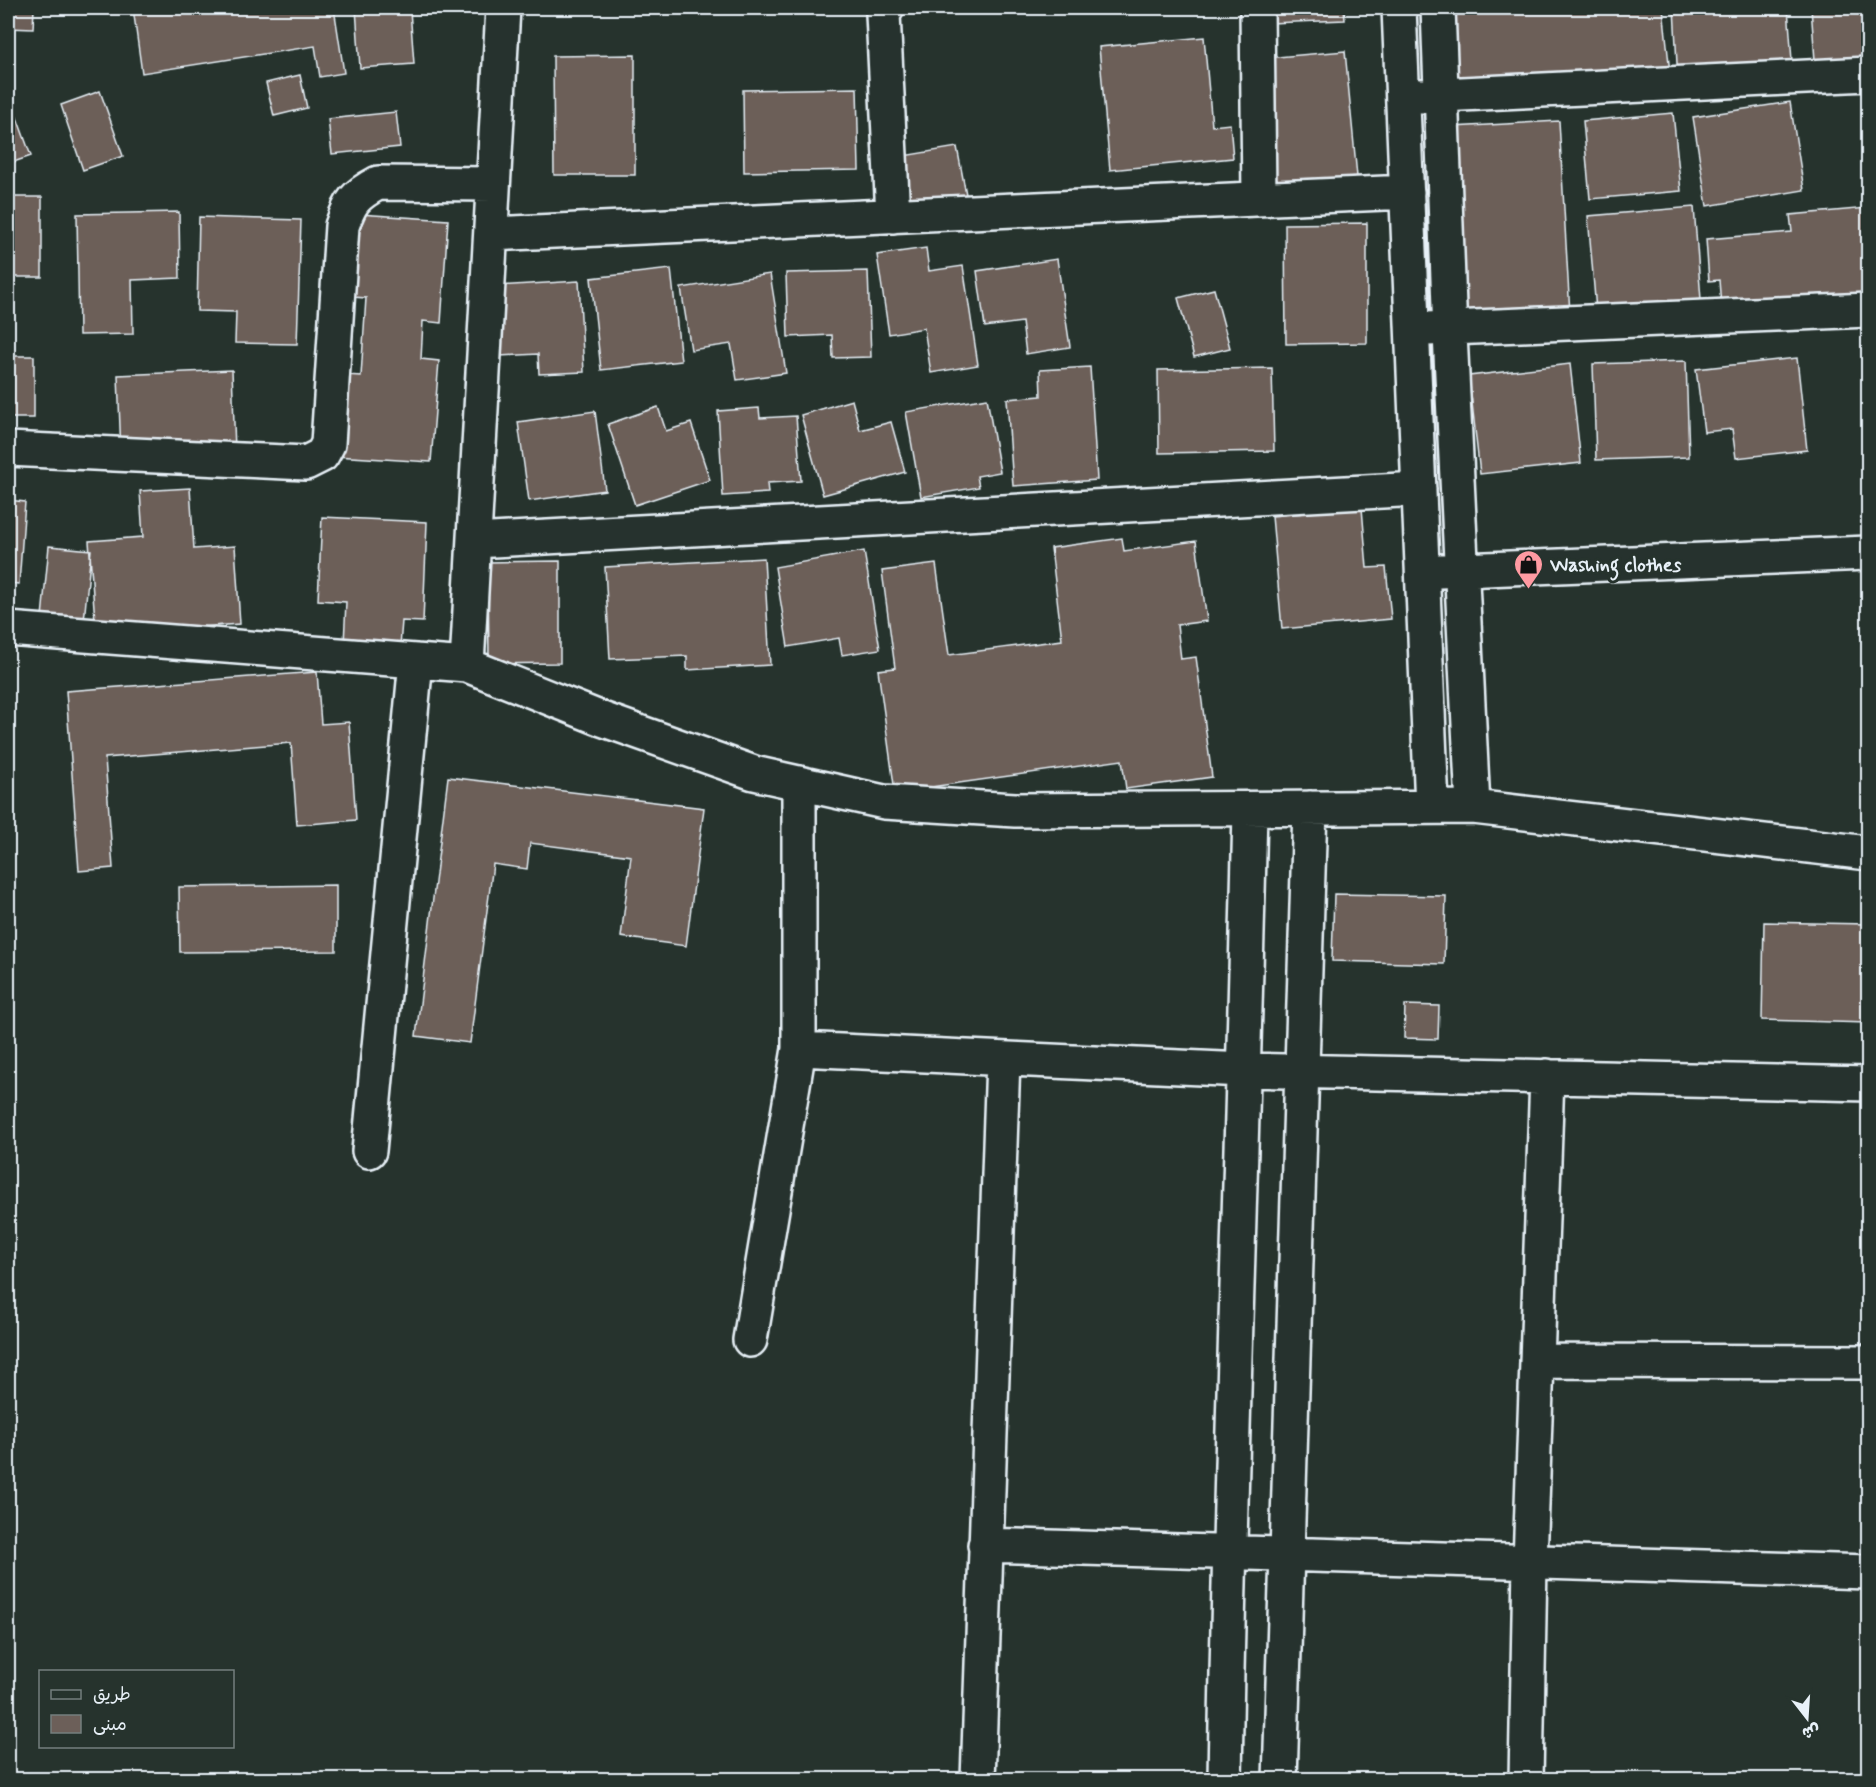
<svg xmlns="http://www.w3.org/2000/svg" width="1876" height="1787" font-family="Mynerve,'Playpen Sans Arabic',sans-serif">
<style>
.building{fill:#6c5f59;stroke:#e8f1f8;stroke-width:1.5}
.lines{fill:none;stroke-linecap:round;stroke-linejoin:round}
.minor-casing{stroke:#e8f1f8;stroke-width:38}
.minor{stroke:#26332d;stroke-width:33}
.labels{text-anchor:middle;stroke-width:6;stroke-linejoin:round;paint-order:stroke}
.poi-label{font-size:20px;font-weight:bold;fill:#e8f1f8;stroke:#26332d;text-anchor:start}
</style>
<rect width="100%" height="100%" fill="#26332d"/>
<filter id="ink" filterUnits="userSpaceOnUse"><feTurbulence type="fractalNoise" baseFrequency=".0167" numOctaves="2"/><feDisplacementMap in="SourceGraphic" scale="12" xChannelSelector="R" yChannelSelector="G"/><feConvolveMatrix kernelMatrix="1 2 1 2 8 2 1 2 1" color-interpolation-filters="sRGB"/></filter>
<g filter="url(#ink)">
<path class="building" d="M8,8H34L33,29L8,28Z
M133,8H334L344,73L320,77L315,46L142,73Z
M356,8H442L410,10L414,64L360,68Z
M1270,8H1344L1345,20L1270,23Z
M1449,8H1663L1670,73L1585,83L1583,71L1457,84Z
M1674,8H1788L1793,74L1678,82Z
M1811,8H1868V69L1816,73Z
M1204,37L1212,126L1230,124L1233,158L1110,170L1099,47Z
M1345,51L1358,187L1268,195L1255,59Z
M635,55V175H554L553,56Z
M300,75L307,108L274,116L266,83Z
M857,88L859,170L744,172L743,90Z
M100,91L123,156L83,170L61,105Z
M8,93L31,156L8,164Z
M1790,102L1804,190L1707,206L1693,117Z
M396,112L400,147L332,154L328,119Z
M1673,113L1681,191L1590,199L1583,121Z
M1559,121L1570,314L1463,321L1452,127Z
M957,147L968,205L908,217L897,157Z
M8,197H42V277H8Z
M1694,207L1702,313L1597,322L1588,216Z
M1868,208V306H1721L1719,280L1709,281L1706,239L1792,232L1790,215Z
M179,212L180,278L132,280L133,334L79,335L77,214Z
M344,213L448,220L441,323L423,321L421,359L439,361L431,462L335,456L329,374L361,376L366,298L339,296Z
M199,217L301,220L297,344L235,343L236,312L197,311Z
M1367,223V343L1286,344L1285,224Z
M926,248L929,271L963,266L978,365L931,373L924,328L889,334L877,255Z
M1057,259L1070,347L1026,354L1022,322L985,327L977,271Z
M671,269L681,361L601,370L591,278Z
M868,271L871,357L833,358L832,335L788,337L786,273Z
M770,274L786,373L737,380L731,344L691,350L681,288Z
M579,281L584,372L539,374L538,354L500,356L496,286Z
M1214,289L1230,348L1194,357L1178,298Z
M8,356H34V418H11V434H8Z
M1797,358L1807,450L1736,458L1732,429L1704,432L1696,369Z
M1686,361L1689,457L1596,460L1593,364Z
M1570,364L1581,463L1480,474L1469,376Z
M1090,367L1097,480L1013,486L1007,399L1041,396L1040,370Z
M1272,368L1274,451L1159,453L1158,370Z
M232,370L235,450L121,454L118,375Z
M987,398L1000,472L977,476L979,487L921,497L906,412Z
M852,400L860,430L891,422L905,472L823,495L801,415Z
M658,407L666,431L691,423L710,480L635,505L608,424Z
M759,408L760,418L796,416L801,481L767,483L768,493L723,496L718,411Z
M595,411L605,490L529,501L518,422Z
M190,488L194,549L235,546L240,624L96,634L89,541L143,537L140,491Z
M8,500L25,502L19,584L8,583Z
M1362,508L1367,568L1386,567L1391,619L1282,629L1272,516Z
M322,517L427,522L423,622L402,621L400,646L344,644L346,602L318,600Z
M1122,538L1124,551L1196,541L1207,621L1177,625L1181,659L1196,657L1212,777L1126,789L1122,760L895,792L878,670L895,668L882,571L936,564L949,655L1062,640L1051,548Z
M49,546L91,550L84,621L42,617Z
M864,551L880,649L842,655L839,638L788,647L775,567Z
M764,558L770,665L687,670V656L610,659L605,567Z
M560,561V663L489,664L488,562Z
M317,672L321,724L349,722L356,820L297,825L291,743L105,758L113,868L79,871L66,691Z
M448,777L704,808L686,946L621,937L631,856L530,843L527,869L493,864L470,1043L416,1036Z
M336,885V951L180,952L179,887Z
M1334,894L1446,896L1444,964L1332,961Z
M1764,922L1868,924V1023L1762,1020Z
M1405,1005L1439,1006L1438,1039L1404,1038Z"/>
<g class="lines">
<defs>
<path id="minor" d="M503,8L467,665L602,719L754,773L884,802L1015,810L1473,807L1868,853
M887,8L883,14L893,216
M1257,8L1259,199
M1399,8L1432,807
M1438,8L1450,334L1473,807
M1421,96L1868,74
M491,234L1407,192
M1427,329L1868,310
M8,449L306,463L322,455L328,444L342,226C350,202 355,195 378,183L493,184
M474,541L1419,489
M1439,571L1868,553
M8,629L467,665
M799,1049L1244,1070L1868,1084
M369,1151L416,661
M750,1340L799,1049V783
M1537,1361L1868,1362
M985,1545L1868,1572
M978,1780L1003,1059
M1225,1780C1230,1456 1243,1132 1250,809
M1280,1780L1310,808
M1526,1780L1530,1562L1547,1076"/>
</defs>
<use href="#minor" class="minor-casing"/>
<use href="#minor" class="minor"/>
</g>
</g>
<defs>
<symbol id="shop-pin" viewBox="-11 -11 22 30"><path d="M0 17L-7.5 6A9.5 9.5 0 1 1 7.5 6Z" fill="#ff9aa2" stroke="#26332d"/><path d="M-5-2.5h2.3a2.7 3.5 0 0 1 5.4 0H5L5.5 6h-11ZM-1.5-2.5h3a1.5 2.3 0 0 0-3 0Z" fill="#111"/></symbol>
</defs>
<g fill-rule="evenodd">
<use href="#shop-pin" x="1512" y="548" width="33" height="45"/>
</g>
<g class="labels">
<g class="poi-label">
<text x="1550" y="571">Washing clothes</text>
</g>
</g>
<rect width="1876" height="1787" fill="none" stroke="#26332d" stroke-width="30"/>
<rect x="15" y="15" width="1846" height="1757" fill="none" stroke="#e8f1f8" stroke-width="2" filter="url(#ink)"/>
<rect x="39" y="1670" width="195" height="78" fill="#26332d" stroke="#747f7e" stroke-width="1.5"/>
<rect x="51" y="1690" width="30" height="9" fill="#26332d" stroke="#747f7e" stroke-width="1.5"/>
<text x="93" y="1700" font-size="18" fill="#e8f1f8">طريق</text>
<rect x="51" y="1715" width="30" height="18" fill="#6c5f59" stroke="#747f7e" stroke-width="1.5"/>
<text x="93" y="1730" font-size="18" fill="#e8f1f8">مبنى</text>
<g transform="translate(1807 1718) rotate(163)" stroke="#26332d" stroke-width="4.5" paint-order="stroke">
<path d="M0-4.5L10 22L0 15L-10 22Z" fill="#e8f1f8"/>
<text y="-9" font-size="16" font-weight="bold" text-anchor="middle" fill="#e8f1f8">ش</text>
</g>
</svg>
